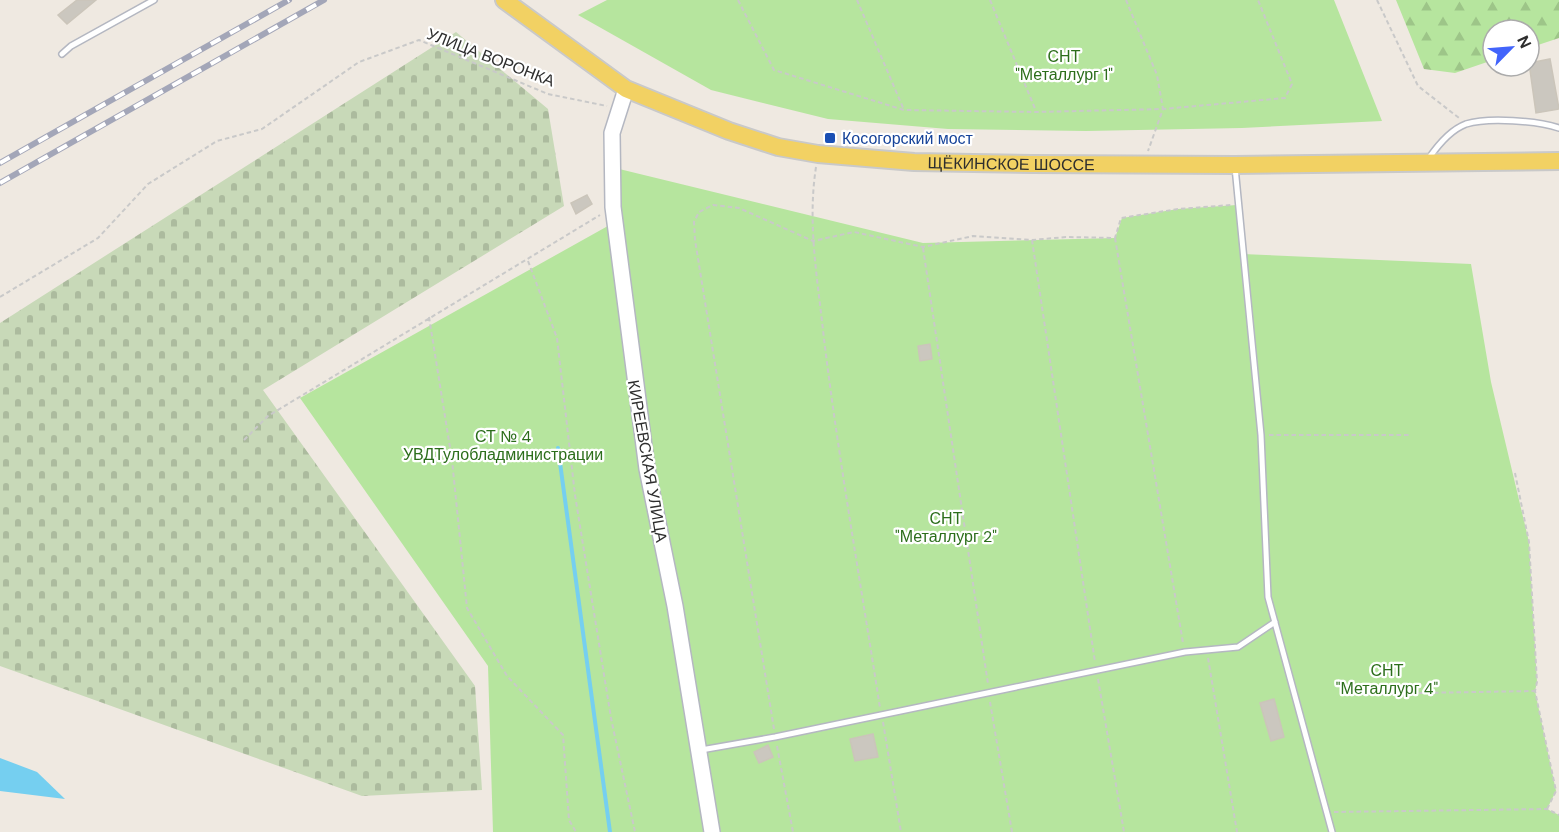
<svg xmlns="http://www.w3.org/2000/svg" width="1559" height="832" font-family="'DM Sans',sans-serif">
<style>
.forest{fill:url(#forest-firs)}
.cemetery{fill:url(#cemetery-stones)}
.garden{fill:#b6e59e}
.water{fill:#75cff0}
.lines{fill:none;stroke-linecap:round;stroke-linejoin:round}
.stream{stroke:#75cff0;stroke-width:4}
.building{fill:#cbc7bf;stroke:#cbc5ba;stroke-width:1.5}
.lane-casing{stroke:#b4b7c1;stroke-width:8}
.secondary-casing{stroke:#b4b7c1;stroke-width:18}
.primary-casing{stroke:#c9c9c9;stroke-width:20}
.path{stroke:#c9c9c9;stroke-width:2;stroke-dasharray:4.5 3;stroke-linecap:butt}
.lane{stroke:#fff;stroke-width:5}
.secondary{stroke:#fff;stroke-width:15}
.primary{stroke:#f2d163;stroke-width:16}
.rail-casing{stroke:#a3a6b8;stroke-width:6}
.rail{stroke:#fff;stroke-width:4;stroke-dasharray:11;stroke-linecap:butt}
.transit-dot{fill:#1a4fb4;stroke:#fff;stroke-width:2}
.labels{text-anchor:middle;stroke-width:4.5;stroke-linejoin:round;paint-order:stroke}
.park-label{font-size:16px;fill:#2c6e1b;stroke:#fff}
.street-label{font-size:16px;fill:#2e2e2e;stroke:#fff}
.transit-label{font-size:16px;fill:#164399;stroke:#fff;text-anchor:start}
</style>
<defs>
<pattern id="forest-firs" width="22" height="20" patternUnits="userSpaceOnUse" patternTransform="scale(1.5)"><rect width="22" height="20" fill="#b6e59e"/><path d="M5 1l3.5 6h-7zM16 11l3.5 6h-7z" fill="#9dc588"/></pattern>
<pattern id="cemetery-stones" width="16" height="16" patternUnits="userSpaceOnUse" patternTransform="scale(1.5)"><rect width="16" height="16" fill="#c8d9b8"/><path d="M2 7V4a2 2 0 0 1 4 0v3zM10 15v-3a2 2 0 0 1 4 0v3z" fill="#acbb9e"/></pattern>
</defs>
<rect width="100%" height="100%" fill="#efe9e1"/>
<path class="forest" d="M1396,0H1559V38L1529,48V30H1493V60L1455,73L1424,69Z"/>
<path class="cemetery" d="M456,32L548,109L564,206L263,390L475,686L482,790L362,796L0,666V323Z"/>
<path class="garden" d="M607,0H1334L1382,121L1242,128L1086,131L948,129L828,119L711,90L578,15Z
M611,167L923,243L1115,238L1122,218L1178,209L1237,205L1242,254L1471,264L1491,382L1529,542L1537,682L1535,691L1556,791L1547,809L1559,815V832H493L488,666L300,398L615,222Z"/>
<path class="water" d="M0,758L37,772L65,799L0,791Z"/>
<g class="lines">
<path class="stream" d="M558,448L610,832"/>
</g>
<path class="building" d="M77,0H96L67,24L58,15Z
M1550,59L1559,109L1536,113L1529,63Z
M587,195L592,204L576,214L571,203Z
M930,344L932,359L920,361L918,346Z
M1274,699L1284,737L1271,741L1260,703Z
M873,734L878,757L855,761L850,739Z
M768,745L773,757L759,763L754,752Z"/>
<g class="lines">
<defs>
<path id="lane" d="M62,54L71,46L154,0
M1429,158C1438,145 1450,130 1466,124C1489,117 1537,121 1559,128
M1235,167L1261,435L1268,597L1332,832
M701,750L775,737L1185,652L1238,647L1275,622"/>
<path id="secondary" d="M626,89L612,133L613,207L647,469L675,606L712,832"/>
<g id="primary">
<path id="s1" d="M504,0L626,89L729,131L778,147L818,154L914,162L1032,164L1235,165L1559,161"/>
</g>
</defs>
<use href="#lane" class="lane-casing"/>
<use href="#secondary" class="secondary-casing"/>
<use href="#primary" class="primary-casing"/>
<path class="path" d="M738,0L774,70L904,110L1036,112L1163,109L1285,98L1292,84L1258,0
M857,0L904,110
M990,0L1036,111
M1126,0L1157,75L1163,109L1148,151
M1377,0L1418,86L1459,118
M816,167C807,225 818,281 824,339C839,462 861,585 880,708
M1115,238L1183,643
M1032,240L1095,662
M923,248L988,684
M528,261L557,338L575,495L611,718L635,832
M0,297L98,238L148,184L217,141L262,129L359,62L419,40L548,94L607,106
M429,317L452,460L467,608L507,676L563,735L569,820L576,832
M1269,435H1411
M244,440L268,416L600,215
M1515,473L1529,542L1537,682L1535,691L1556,791L1547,809
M1208,658L1237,832
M1098,679L1124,832
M1359,694L1535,691
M990,702L1012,832
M883,722L901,832
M774,729L695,240L694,222L699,212L713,205L739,208L813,241L854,232L923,247L973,236L1032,240L1066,237L1115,238L1121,218L1178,209L1231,205
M777,746L793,832
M1334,812L1547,809L1559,815"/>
<use href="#lane" class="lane"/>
<use href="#secondary" class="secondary"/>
<use href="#primary" class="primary"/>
<defs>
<path id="rail" d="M0,163L289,0
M0,183L324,0"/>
</defs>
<use href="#rail" class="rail-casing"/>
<use href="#rail" class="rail"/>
</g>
<rect class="transit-dot" x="824" y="132" width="12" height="12" rx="3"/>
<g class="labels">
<g class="park-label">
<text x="1064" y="62">СНТ<tspan x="1064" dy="18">"Металлург 1"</tspan></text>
<text x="503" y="442">СТ № 4<tspan x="503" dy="18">УВДТулобладминистрации</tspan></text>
<text x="946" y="524">СНТ<tspan x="946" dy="18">"Металлург 2"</tspan></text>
<text x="1387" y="676">СНТ<tspan x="1387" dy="18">"Металлург 4"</tspan></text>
</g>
<g class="street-label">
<text transform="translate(491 57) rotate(21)" y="6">УЛИЦА ВОРОНКА</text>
<text dy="6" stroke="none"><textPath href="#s1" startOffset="548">ЩЁКИНСКОЕ ШОССЕ</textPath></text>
<text transform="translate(648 461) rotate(80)" y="6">КИРЕЕВСКАЯ УЛИЦА</text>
</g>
<g class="transit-label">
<text x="842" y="144">Косогорский мост</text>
</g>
</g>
<g transform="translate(1511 48) rotate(65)"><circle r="28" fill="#ffffff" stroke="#ababab" stroke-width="1.5"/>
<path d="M0-4.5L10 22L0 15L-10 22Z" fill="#4264fb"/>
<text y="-9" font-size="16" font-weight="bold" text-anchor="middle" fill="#2e2e2e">N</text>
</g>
</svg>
